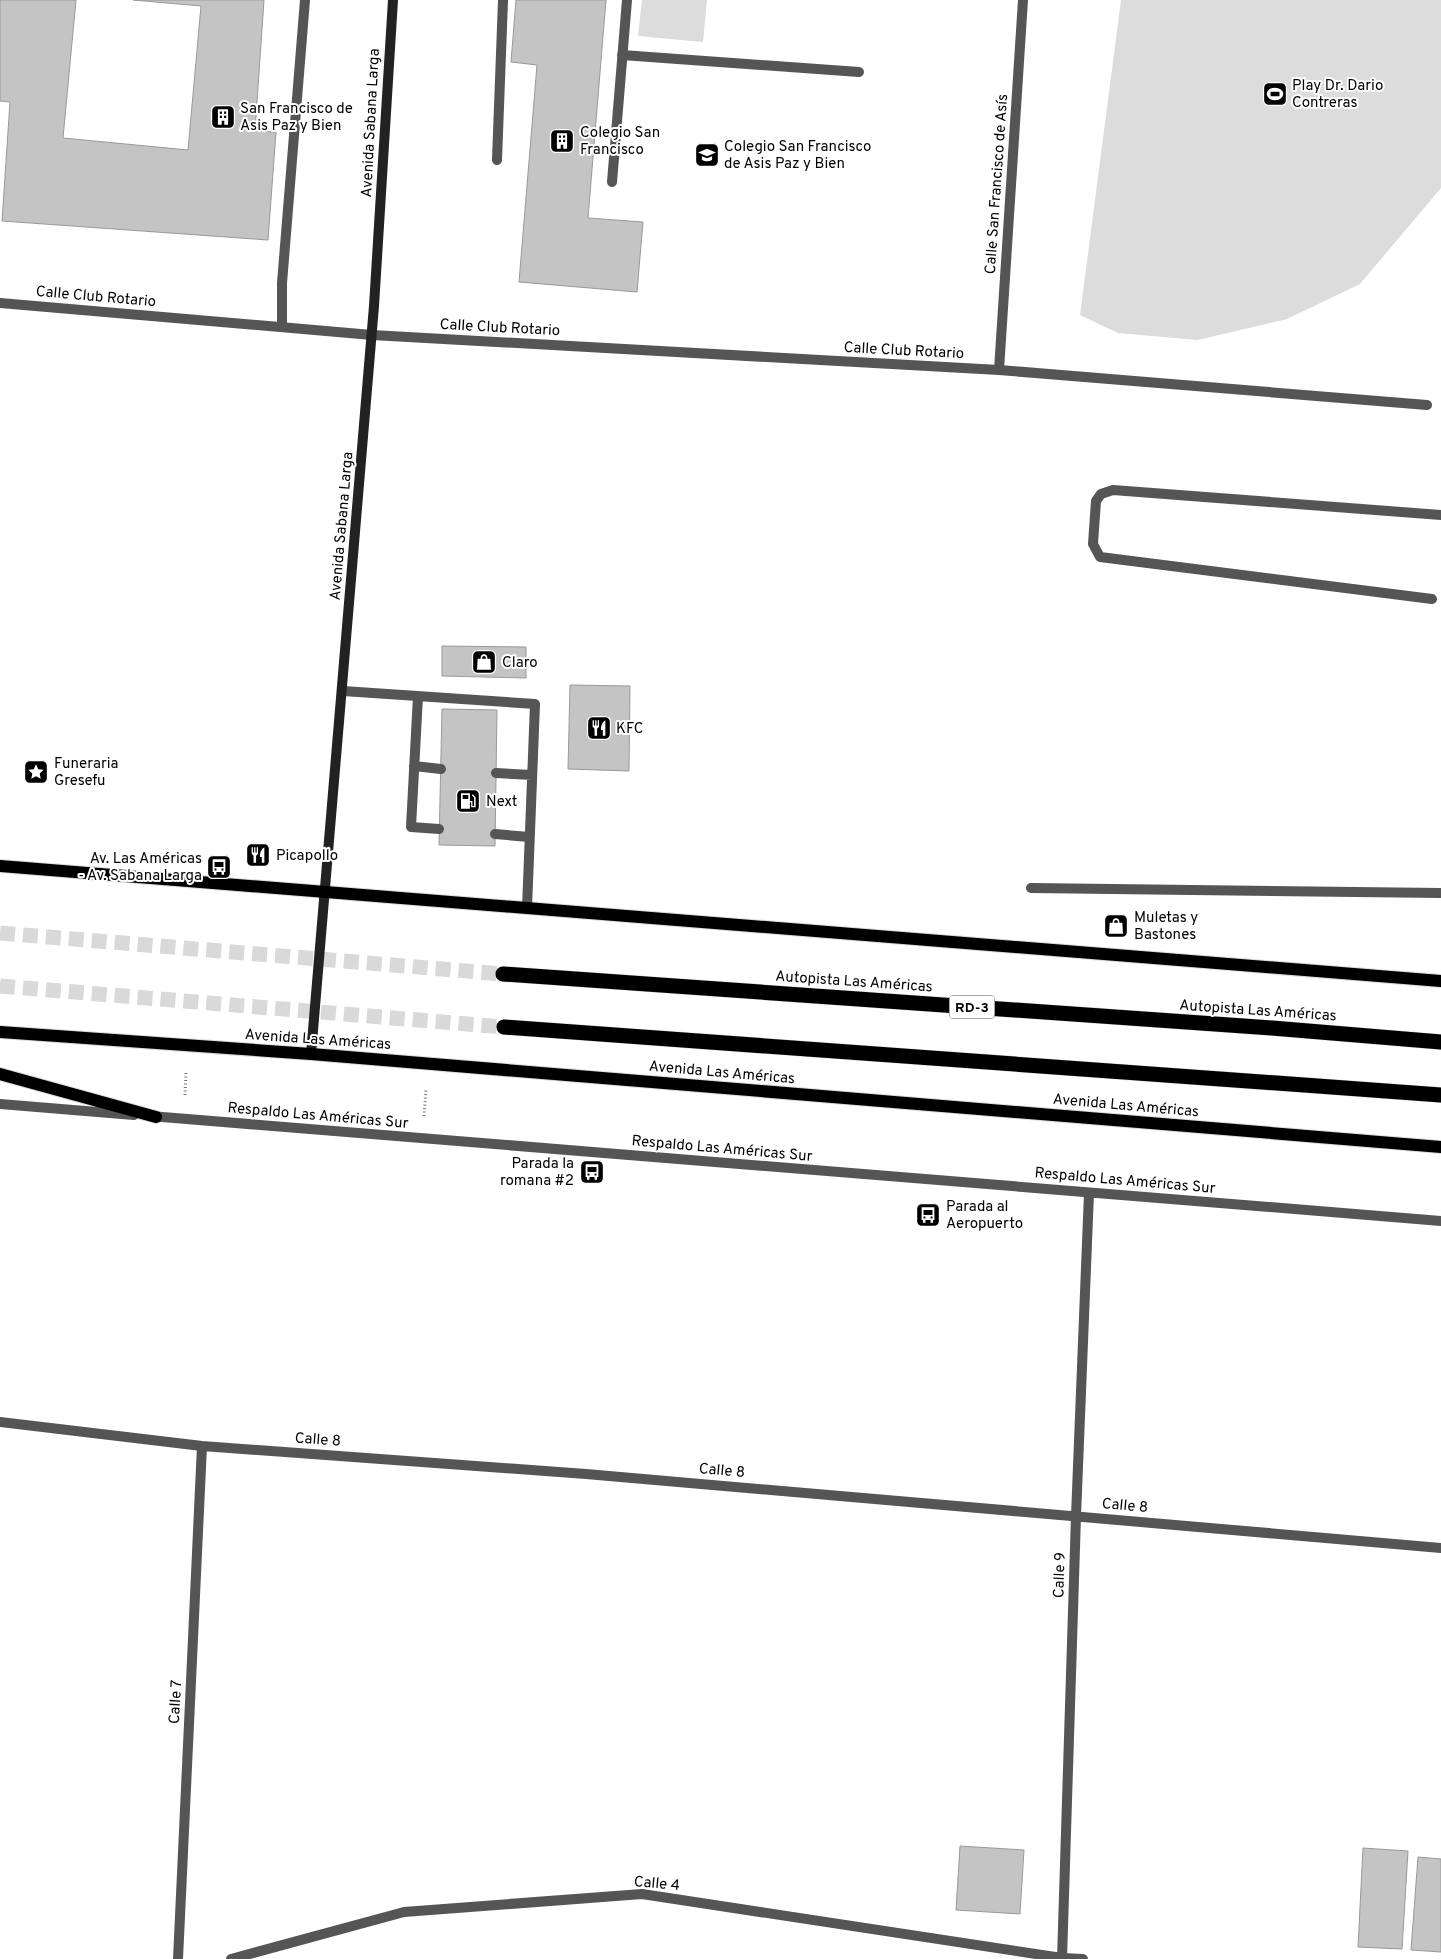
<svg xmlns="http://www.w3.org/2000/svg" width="1441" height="1959" font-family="Overpass,sans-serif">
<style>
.green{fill:#dcdcdc}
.building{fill:#c4c4c4;stroke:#999}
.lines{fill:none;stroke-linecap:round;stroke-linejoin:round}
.highway-tunnel{stroke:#d9d9d9;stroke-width:15;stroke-dasharray:15 8;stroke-linecap:butt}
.primary-casing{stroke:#dbdbdb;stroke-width:14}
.highway-casing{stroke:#dbdbdb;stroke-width:16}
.path{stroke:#777;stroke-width:3;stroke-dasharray:1 2.5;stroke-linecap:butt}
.lane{stroke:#555;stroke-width:10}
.street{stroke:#555;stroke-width:10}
.secondary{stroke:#222;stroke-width:10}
.primary{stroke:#000;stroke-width:12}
.highway{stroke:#000;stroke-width:15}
.labels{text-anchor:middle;stroke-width:4;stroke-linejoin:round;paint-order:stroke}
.shield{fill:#fff;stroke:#4c4c4c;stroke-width:1}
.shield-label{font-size:14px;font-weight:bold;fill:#000}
.poi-label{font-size:15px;fill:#000;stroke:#fff;text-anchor:start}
.street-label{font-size:15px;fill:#000;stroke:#fff}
</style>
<rect width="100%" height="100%" fill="#fff"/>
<path class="green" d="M642,0H707L703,42L638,36Z
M1121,0H1441V188L1360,284L1287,319L1198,340L1118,333L1080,315Z"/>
<path class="building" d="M0,0H76L63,138L188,150L201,6L133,0H264L255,131L276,132L268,240L2,221L10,102L0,101Z
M516,0H606L588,218L643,222L637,292L519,282L537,65L511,62Z
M442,646L526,647V678L442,676Z
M570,685L630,686L629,771L568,769Z
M442,709L497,710L495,846L439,845Z
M960,1846L1024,1850L1020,1914L956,1910Z
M1363,1848L1408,1851L1402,1949L1358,1947Z
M1418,1857L1441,1859V1952L1411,1950Z"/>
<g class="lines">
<path class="highway-tunnel" d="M0,933L503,974
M0,986L504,1027"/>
<defs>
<path id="primary" d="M0,866L1441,981
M0,1032L311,1054L1441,1147
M0,1074L156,1117"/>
<path id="highway" d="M503,974L1272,1028L1441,1042
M504,1027L1441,1095"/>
</defs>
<use href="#primary" class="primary-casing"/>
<use href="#highway" class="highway-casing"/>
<path class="path" d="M185,1095L186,1071
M424,1116L426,1089"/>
<path class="lane" d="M622,55L859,72
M497,160L503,0
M612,182L627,0
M282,327V283L305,0
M999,370L1427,405
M1432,599L1100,557L1093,544L1096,501L1101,494L1113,490L1441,515
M343,691L535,704L527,908
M418,696L411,827L439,829
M414,766L441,769
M496,773L532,775
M495,834L529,837
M1031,888L1441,893"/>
<path class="street" d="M0,303L372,335L999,370L1023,0
M0,1104L134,1115
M150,1116L1441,1221
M0,1422L202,1446L586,1474L1441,1548
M178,1959L202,1446
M231,1959L404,1912L642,1894L1062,1958L1083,1959
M1062,1959L1076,1516L1089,1193"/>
<path class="secondary" d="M311,1054L374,306L393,0"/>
<use href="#primary" class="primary"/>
<use href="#highway" class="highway"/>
</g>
<defs>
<symbol id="stadium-square" viewBox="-11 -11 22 22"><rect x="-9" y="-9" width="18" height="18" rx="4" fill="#000" stroke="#fff"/><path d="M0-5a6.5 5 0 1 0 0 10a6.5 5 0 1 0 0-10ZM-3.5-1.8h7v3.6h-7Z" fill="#fff"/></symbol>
<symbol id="building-square" viewBox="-11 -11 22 22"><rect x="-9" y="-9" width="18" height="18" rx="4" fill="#000" stroke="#fff"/><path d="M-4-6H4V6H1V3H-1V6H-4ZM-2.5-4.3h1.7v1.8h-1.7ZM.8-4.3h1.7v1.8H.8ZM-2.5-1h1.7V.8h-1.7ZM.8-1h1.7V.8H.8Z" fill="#fff"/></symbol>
<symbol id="school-square" viewBox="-11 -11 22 22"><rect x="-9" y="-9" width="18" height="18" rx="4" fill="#000" stroke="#fff"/><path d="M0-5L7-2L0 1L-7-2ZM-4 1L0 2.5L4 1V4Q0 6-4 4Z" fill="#fff"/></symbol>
<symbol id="shop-square" viewBox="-11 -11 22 22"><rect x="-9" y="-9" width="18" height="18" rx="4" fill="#000" stroke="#fff"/><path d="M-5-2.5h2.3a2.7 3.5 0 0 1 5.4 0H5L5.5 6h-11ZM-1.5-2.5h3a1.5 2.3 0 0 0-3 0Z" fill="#fff"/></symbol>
<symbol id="restaurant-square" viewBox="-11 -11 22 22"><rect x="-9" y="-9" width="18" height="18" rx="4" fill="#000" stroke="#fff"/><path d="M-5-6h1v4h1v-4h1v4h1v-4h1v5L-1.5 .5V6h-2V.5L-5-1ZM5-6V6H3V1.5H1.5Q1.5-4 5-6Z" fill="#fff"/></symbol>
<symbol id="sight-square" viewBox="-11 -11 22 22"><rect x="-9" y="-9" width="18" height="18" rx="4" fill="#000" stroke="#fff"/><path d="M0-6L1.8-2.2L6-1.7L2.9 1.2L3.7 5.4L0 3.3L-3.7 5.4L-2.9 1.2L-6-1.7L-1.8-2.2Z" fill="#fff"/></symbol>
<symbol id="fuel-square" viewBox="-11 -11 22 22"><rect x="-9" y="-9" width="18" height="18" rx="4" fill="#000" stroke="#fff"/><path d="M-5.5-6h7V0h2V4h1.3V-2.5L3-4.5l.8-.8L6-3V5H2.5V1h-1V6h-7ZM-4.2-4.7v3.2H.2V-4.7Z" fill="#fff"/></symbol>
<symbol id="bus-square" viewBox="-11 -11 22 22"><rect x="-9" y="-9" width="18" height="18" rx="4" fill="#000" stroke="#fff"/><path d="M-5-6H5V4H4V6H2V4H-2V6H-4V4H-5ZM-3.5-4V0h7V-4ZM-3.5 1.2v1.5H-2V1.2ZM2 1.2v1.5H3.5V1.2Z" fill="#fff"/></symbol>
</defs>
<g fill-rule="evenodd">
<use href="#stadium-square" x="1261" y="80" width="28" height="28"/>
<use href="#building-square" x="209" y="103" width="28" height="28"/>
<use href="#building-square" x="548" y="127" width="28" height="28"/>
<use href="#school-square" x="693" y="141" width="28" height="28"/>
<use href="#shop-square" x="470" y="648" width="28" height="28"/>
<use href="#restaurant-square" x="585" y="714" width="28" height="28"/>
<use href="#sight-square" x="22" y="758" width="28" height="28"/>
<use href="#fuel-square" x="454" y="787" width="28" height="28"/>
<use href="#restaurant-square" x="244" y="841" width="28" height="28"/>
<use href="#bus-square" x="205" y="853" width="28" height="28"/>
<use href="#shop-square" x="1102" y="912" width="28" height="28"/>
<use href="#bus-square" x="578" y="1158" width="28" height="28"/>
<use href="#bus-square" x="914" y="1201" width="28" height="28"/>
</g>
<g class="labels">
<rect class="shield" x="949.5" y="995.5" width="45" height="23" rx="4"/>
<g class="shield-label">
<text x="972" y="1012">RD-3</text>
</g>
<g class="poi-label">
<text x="1292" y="90">Play Dr. Dario<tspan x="1292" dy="17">Contreras</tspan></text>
<text x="240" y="113">San Francisco de<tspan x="240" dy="17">Asis Paz y Bien</tspan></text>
<text x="580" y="137">Colegio San<tspan x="580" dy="17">Francisco</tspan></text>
<text x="724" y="151">Colegio San Francisco<tspan x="724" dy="17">de Asis Paz y Bien</tspan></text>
<text x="502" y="667">Claro</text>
<text x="616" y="733">KFC</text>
<text x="54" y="768">Funeraria<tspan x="54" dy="17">Gresefu</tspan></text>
<text x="486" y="806">Next</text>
<text x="276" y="860">Picapollo</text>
<text x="202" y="863" text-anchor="end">Av. Las Américas<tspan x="202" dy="17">- Av. Sabana Larga</tspan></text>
<text x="1134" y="922">Muletas y<tspan x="1134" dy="17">Bastones</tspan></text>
<text x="574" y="1168" text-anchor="end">Parada la<tspan x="574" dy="17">romana #2</tspan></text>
<text x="946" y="1211">Parada al<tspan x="946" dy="17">Aeropuerto</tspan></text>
</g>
<g class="street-label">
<text transform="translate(370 123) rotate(-87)" y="5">Avenida Sabana Larga</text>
<text transform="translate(996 184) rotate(-86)" y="5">Calle San Francisco de Asís</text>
<text transform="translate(96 296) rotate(5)" y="5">Calle Club Rotario</text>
<text transform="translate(500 327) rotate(3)" y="5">Calle Club Rotario</text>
<text transform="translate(904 350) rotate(3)" y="5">Calle Club Rotario</text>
<text transform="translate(341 526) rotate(-85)" y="5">Avenida Sabana Larga</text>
<text transform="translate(854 981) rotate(4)" y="5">Autopista Las Américas</text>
<text transform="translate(1258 1010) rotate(4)" y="5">Autopista Las Américas</text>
<text transform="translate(318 1039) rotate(4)" y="5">Avenida Las Américas</text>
<text transform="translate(722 1072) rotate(5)" y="5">Avenida Las Américas</text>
<text transform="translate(1126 1105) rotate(5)" y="5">Avenida Las Américas</text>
<text transform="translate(318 1115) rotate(5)" y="5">Respaldo Las Américas Sur</text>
<text transform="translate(722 1148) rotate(5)" y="5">Respaldo Las Américas Sur</text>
<text transform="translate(1125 1180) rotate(5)" y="5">Respaldo Las Américas Sur</text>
<text transform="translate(318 1439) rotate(4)" y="5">Calle 8</text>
<text transform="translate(722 1470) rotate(5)" y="5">Calle 8</text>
<text transform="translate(1125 1505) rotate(5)" y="5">Calle 8</text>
<text transform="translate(1059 1575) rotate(-88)" y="5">Calle 9</text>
<text transform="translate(175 1702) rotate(-87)" y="5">Calle 7</text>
<text transform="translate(657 1883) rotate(5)" y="5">Calle 4</text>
</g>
</g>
</svg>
